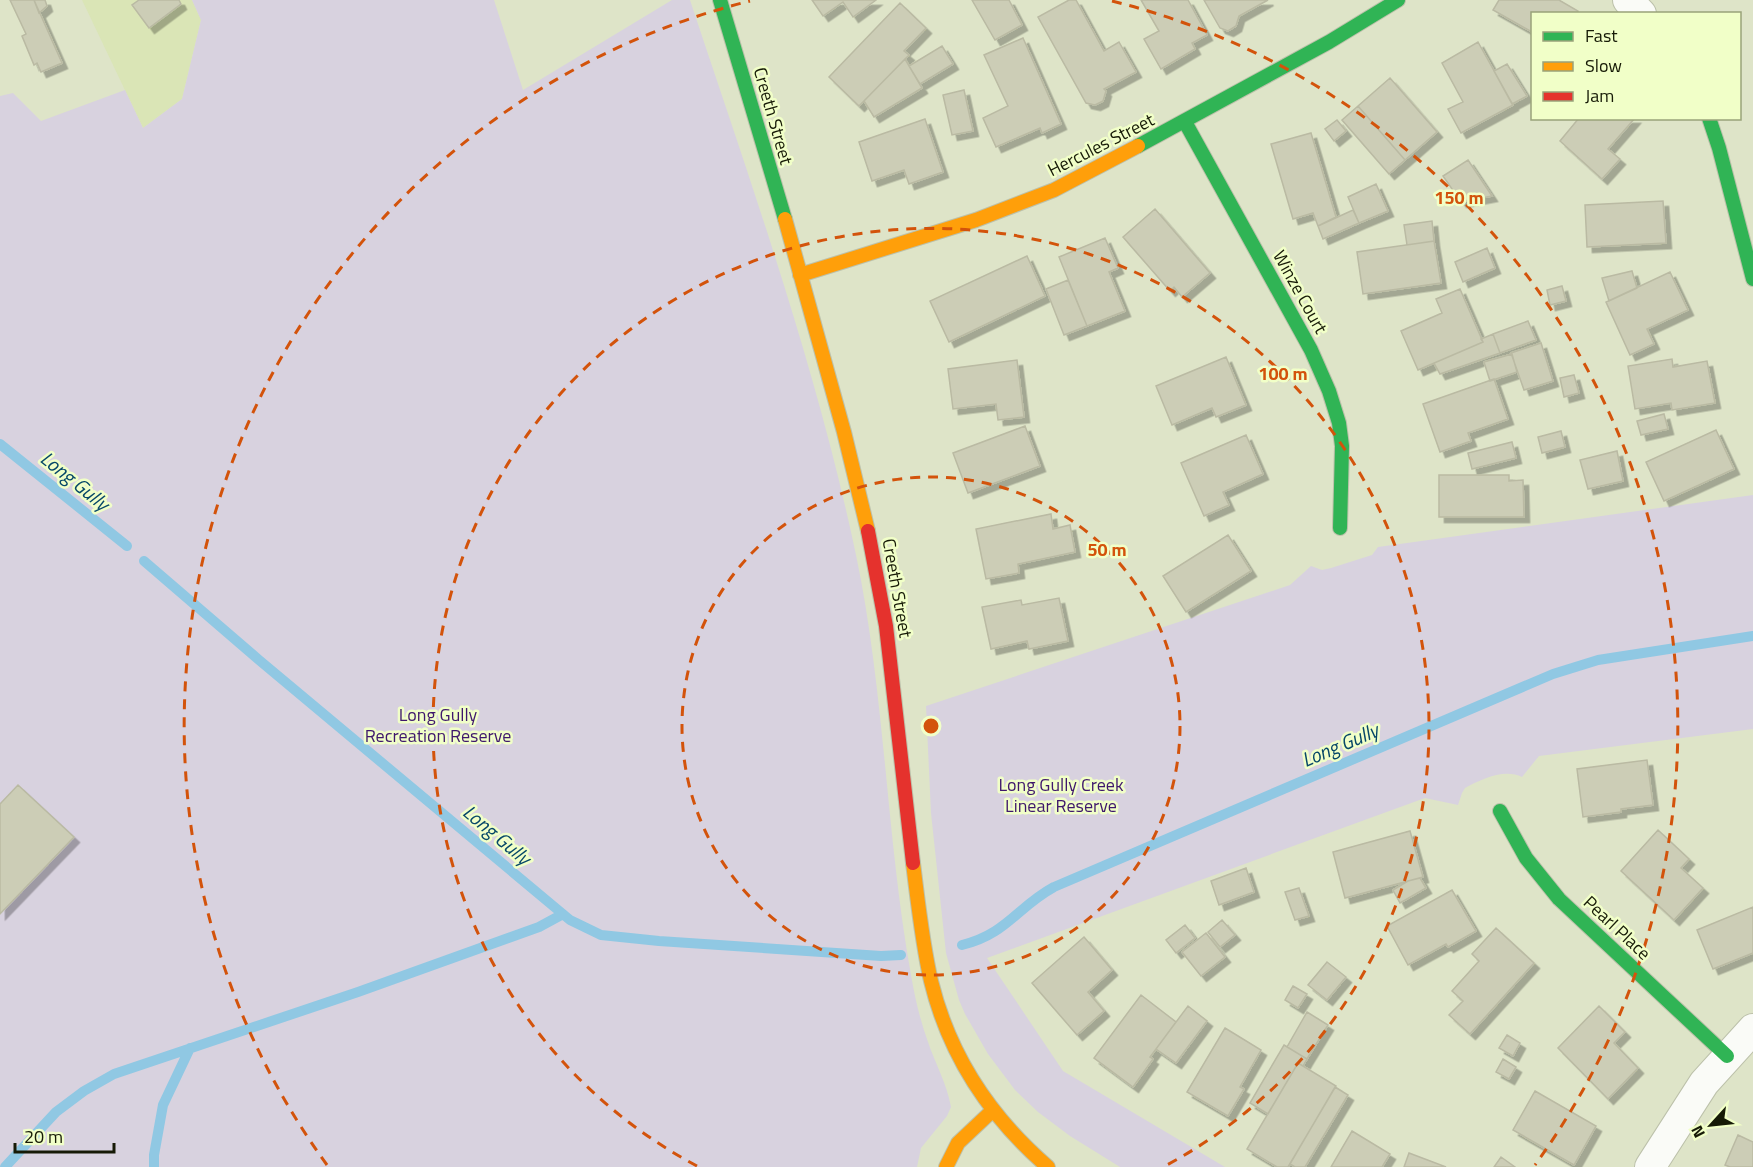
<svg xmlns="http://www.w3.org/2000/svg" width="1753" height="1167" font-family="'Titillium Web',sans-serif">
<style>
.built{fill:#dae5b6}
.green{fill:#d8d2df}
.lines{fill:none;stroke-linecap:round;stroke-linejoin:round}
.stream{stroke:#90c8e3;stroke-width:10}
.building{fill:#cccdb6;stroke:#babaa3;stroke-width:1.5;filter:url(#shadow)}
.street-casing{stroke:#bcc1aa;stroke-width:32}
.fast-casing{stroke:#bcc1aa;stroke-width:16}
.slow-casing{stroke:#bcc1aa;stroke-width:16}
.jam-casing{stroke:#bcc1aa;stroke-width:16}
.street{stroke:#fafbf7;stroke-width:30}
.fast{stroke:#30b455;stroke-width:14}
.slow{stroke:#ff9f0a;stroke-width:14}
.jam{stroke:#e5322d;stroke-width:14}
.ring{fill:none;stroke:#d3530b;stroke-width:3;stroke-dasharray:10 8}
.labels{text-anchor:middle;stroke-width:5;stroke-linejoin:round;paint-order:stroke}
.street-label{font-size:18px;fill:#161a06;stroke:#f1ffc8}
.park-label{font-size:18px;fill:#3e176c;stroke:#f1ffc8}
.water-label{font-size:20px;font-style:italic;fill:#064768;stroke:#f1ffc8}
.centre{fill:#d3530b;stroke:#f1ffc8;stroke-width:3}
.ring-label{font-size:18px;text-anchor:middle;font-weight:bold;fill:#d3530b;stroke:#f1ffc8;stroke-width:5;stroke-linejoin:round;paint-order:stroke}
</style>
<defs>
<filter id="shadow"><feDropShadow dx="5.5" dy="5.5" stdDeviation="0" flood-color="#0004"/></filter>
</defs>
<rect width="100%" height="100%" fill="#dee4c8"/>
<path class="built" d="M82,0H192L201,20L182,99L143,128Z"/>
<path class="green" d="M192,0H494L523,90L672,0H690C751,184 816,365 856,555C885,693 886,836 911,975C915,998 920,1020 928,1042C935,1063 947,1084 951,1107L947,1116L921,1148L917,1167H0V96L13,93L41,121L125,90L143,128L182,99L201,20Z
M1753,495V729L1539,756L1522,777C1505,768 1481,779 1465,788L1462,793L1458,805L1425,798L987,958L1063,1071L1225,1167H1120L1070,1136L1038,1112L1015,1090L988,1054L965,1014L959,1000L946,953L931,813L926,706L1290,585L1311,566L1322,570L1331,568L1372,555L1378,547Z"/>
<g class="lines">
<path class="stream" d="M0,444L127,546
M144,561L259,660L570,920L601,935L659,941L881,956L901,955
M962,945C1007,934 1017,907 1054,887L1553,674L1598,660L1753,636
M5,1167L56,1112L84,1091L114,1074L358,992L539,927L563,914
M154,1167V1155L163,1105L190,1048"/>
</g>
<path class="building" d="M10,0H34L62,63L41,72L37,63L34,65L22,36L26,34Z
M34,0H45L47,6L39,13Z
M139,0H179L181,4L149,28L132,5Z
M812,0H876L853,17L843,2L823,16Z
M972,0H1009L1022,25L995,40Z
M1069,0H1076L1104,51L1119,42L1136,72L1104,89L1106,91L1103,101L1095,105L1086,103L1038,17Z
M1141,0H1188L1207,35L1192,43L1195,49L1161,69L1144,39L1159,31Z
M1204,0H1268L1239,16L1236,26L1228,31L1220,28Z
M1499,0H1559L1578,11L1577,14H1532V32L1493,10Z
M900,3L926,28L904,51L909,55L859,106L829,77Z
M1023,38L1061,124L1042,133L1040,128L996,147L983,118L1008,106L984,55Z
M1478,42L1513,105L1461,133L1448,109L1463,102L1442,63Z
M942,46L953,64L920,84L909,66Z
M905,59L922,88L874,117L864,101Z
M1507,64L1527,96L1512,104L1494,71Z
M1390,78L1437,132L1405,160L1358,106Z
M964,90L973,131L952,135L943,95Z
M1358,106L1405,160L1389,174L1342,120Z
M1579,118H1635L1608,149L1620,159L1602,179L1560,141Z
M925,119L943,172L909,184L904,170L872,181L859,142Z
M1337,120L1346,131L1334,141L1325,129Z
M1311,133L1336,217L1318,226L1313,213L1293,219L1271,144Z
M1468,160L1492,196L1461,202L1443,176Z
M1376,184L1388,211L1359,223L1348,197Z
M1663,201L1666,243L1587,247L1585,205Z
M1155,209L1210,273L1182,297L1174,287L1170,291L1123,237Z
M1353,210L1359,223L1323,239L1318,226Z
M1432,221L1434,241L1407,245L1404,225Z
M1105,238L1118,268L1109,272L1125,311L1087,326L1059,257Z
M1434,241L1441,283L1363,294L1357,252Z
M1487,248L1495,268L1463,282L1455,262Z
M1027,256L1045,296L949,342L930,301Z
M1632,271L1637,288L1609,301L1602,278Z
M1670,272L1688,310L1647,329L1654,344L1630,355L1606,302Z
M1068,280L1087,326L1064,335L1046,289Z
M1562,286L1566,301L1550,305L1547,290Z
M1460,289L1483,342L1418,370L1401,331L1442,313L1436,299Z
M1528,321L1536,340L1500,353L1493,334Z
M1493,334L1500,353L1440,374L1434,363L1483,342L1481,339Z
M1541,343L1553,381L1524,390L1511,353Z
M1512,354L1517,372L1490,381L1484,362Z
M1226,357L1246,405L1216,417L1212,408L1172,425L1156,386Z
M1672,359L1673,367L1707,361L1715,403L1672,410L1671,403L1635,409L1628,366Z
M1017,360L1024,417L998,420L996,404L953,409L948,369Z
M1574,375L1579,393L1564,397L1560,378Z
M1494,379L1508,419L1468,433L1471,441L1440,452L1423,404Z
M1664,414L1668,429L1641,435L1637,421Z
M1025,426L1040,466L968,493L953,453Z
M1716,430L1734,469L1664,501L1646,462Z
M1561,431L1565,447L1542,453L1538,437Z
M1246,435L1263,474L1223,492L1229,505L1204,516L1181,463Z
M1512,442L1516,458L1472,469L1468,453Z
M1617,451L1623,481L1588,489L1580,460Z
M1439,475H1509V481L1523,480L1524,517H1439Z
M1051,514L1053,529L1070,525L1075,552L1018,564L1019,573L986,579L976,529Z
M1228,535L1251,571L1186,612L1163,576Z
M1059,598L1068,641L1029,649L1027,641L991,649L982,607L1021,600L1022,605Z
M1647,760L1653,805L1621,809V812L1583,817L1577,769Z
M18,785L74,837L0,914V804Z
M1658,830L1689,859L1681,868L1703,888L1674,920L1621,871Z
M1410,831L1423,877L1345,898L1333,852Z
M1246,868L1254,892L1219,905L1211,881Z
M1420,878L1426,888L1400,903L1393,890L1408,881Z
M1299,888L1309,916L1295,920L1285,892Z
M1452,890L1476,931L1448,947L1446,944L1408,965L1387,926Z
M1753,907V953L1713,969L1697,930Z
M1222,920L1235,935L1220,947L1208,932Z
M1185,925L1195,938L1176,953L1166,940Z
M1496,928L1534,963L1470,1034L1449,1015L1463,1001L1452,991L1479,961L1472,954Z
M1206,933L1225,957L1201,976L1182,952Z
M1084,937L1112,970L1088,992L1104,1011L1077,1035L1032,983Z
M1327,962L1346,977L1327,1000L1308,985Z
M1293,986L1307,994L1298,1008L1285,1000Z
M1141,995L1176,1022L1150,1057L1153,1059L1133,1087L1094,1058Z
M1188,1006L1207,1021L1176,1063L1156,1049Z
M1599,1006L1625,1032L1614,1043L1638,1068L1608,1099L1558,1048Z
M1307,1012L1328,1025L1307,1059L1287,1047Z
M1225,1028L1261,1050L1240,1087L1244,1089L1228,1116L1187,1092Z
M1507,1035L1520,1043L1513,1056L1499,1048Z
M1284,1045L1307,1059L1303,1066L1298,1063L1268,1114L1250,1103Z
M1503,1059L1516,1067L1509,1079L1496,1072Z
M1298,1063L1336,1086L1288,1167H1277L1247,1149Z
M1335,1087L1348,1095L1305,1167H1295L1290,1164Z
M1535,1091L1596,1126L1574,1165L1513,1130Z
M1352,1131L1390,1154L1382,1167H1331Z
M1738,1135L1753,1142V1167H1730L1725,1165Z
M1409,1153L1446,1167H1404Z
M1501,1157L1515,1167H1494Z"/>
<g class="lines">
<defs>
<path id="street" d="M1628,0L1641,14
M1650,1167L1704,1083L1753,1029"/>
<path id="fast" d="M720,0L785,219
M1709,118L1719,148L1753,279
M1185,122L1311,350L1329,391L1339,423L1342,446L1340,528
M1138,146L1329,42L1398,0
M1500,811L1526,858L1559,899L1727,1056"/>
<path id="slow" d="M785,219L844,432L868,531
M800,275L976,220L1054,190L1138,146
M913,863C918,902 922,942 931,981C949,1055 990,1117 1048,1167
M946,1167L958,1143L992,1111"/>
<path id="jam" d="M868,531L886,626L913,863"/>
</defs>
<use href="#street" class="street-casing"/>
<use href="#fast" class="fast-casing"/>
<use href="#slow" class="slow-casing"/>
<use href="#jam" class="jam-casing"/>
<use href="#street" class="street"/>
<use href="#fast" class="fast"/>
<use href="#slow" class="slow"/>
<use href="#jam" class="jam"/>
</g>
<g class="ring">
<circle cx="931" cy="726" r="249"/>
<path d="M697 1166A498 498 0 1 1 1165 1166"/>
<path d="M327 1165A747 747 0 0 1 750 1M1112 1A747 747 0 0 1 1535 1165"/>
</g>
<g class="labels">
<g class="street-label">
<text transform="translate(773 116) rotate(74)" y="6">Creeth Street</text>
<text transform="translate(1101 145) rotate(-27)" y="6">Hercules Street</text>
<text transform="translate(1300 292) rotate(61)" y="6">Winze Court</text>
<text transform="translate(897 588) rotate(80)" y="6">Creeth Street</text>
<text transform="translate(1617 928) rotate(43)" y="6">Pearl Place</text>
</g>
<g class="park-label">
<text x="438" y="721">Long Gully<tspan x="438" dy="21">Recreation Reserve</tspan></text>
<text x="1061" y="791">Long Gully Creek<tspan x="1061" dy="21">Linear Reserve</tspan></text>
</g>
<g class="water-label">
<text transform="translate(75 481) rotate(39)" y="7">Long Gully</text>
<text transform="translate(1340 745) rotate(-23)" y="7">Long Gully</text>
<text transform="translate(497 835) rotate(40)" y="7">Long Gully</text>
</g>
</g>
<circle cx="931" cy="726" r="9" class="centre"/>
<g class="ring-label">
<text x="1459" y="204">150 m</text>
<text x="1283" y="380">100 m</text>
<text x="1107" y="556">50 m</text>
</g>
<rect x="1531" y="12" width="210" height="108" fill="#f1ffc8" stroke="#99a37a" stroke-width="1.5"/>
<rect x="1543" y="32" width="30" height="9" fill="#30b455" stroke="#99a37a" stroke-width="1.5"/>
<text x="1585" y="42" font-size="18" fill="#161a06">Fast</text>
<rect x="1543" y="62" width="30" height="9" fill="#ff9f0a" stroke="#99a37a" stroke-width="1.5"/>
<text x="1585" y="72" font-size="18" fill="#161a06">Slow</text>
<rect x="1543" y="92" width="30" height="9" fill="#e5322d" stroke="#99a37a" stroke-width="1.5"/>
<text x="1585" y="102" font-size="18" fill="#161a06">Jam</text>
<g transform="translate(1711 1125) rotate(243)" stroke="#f1ffc8" stroke-width="4.5" paint-order="stroke">
<path d="M0-4.5L10 22L0 15L-10 22Z" fill="#161a06"/>
<text y="-9" font-size="16" font-weight="bold" text-anchor="middle" fill="#161a06">N</text>
</g>
<path d="M15 1143v9h99v-9" fill="none" stroke="#161a06" stroke-width="3"/>
<text x="24" y="1143" font-size="18" fill="#161a06" stroke="#f1ffc8" stroke-width="4.5" paint-order="stroke">20 m</text>
</svg>
